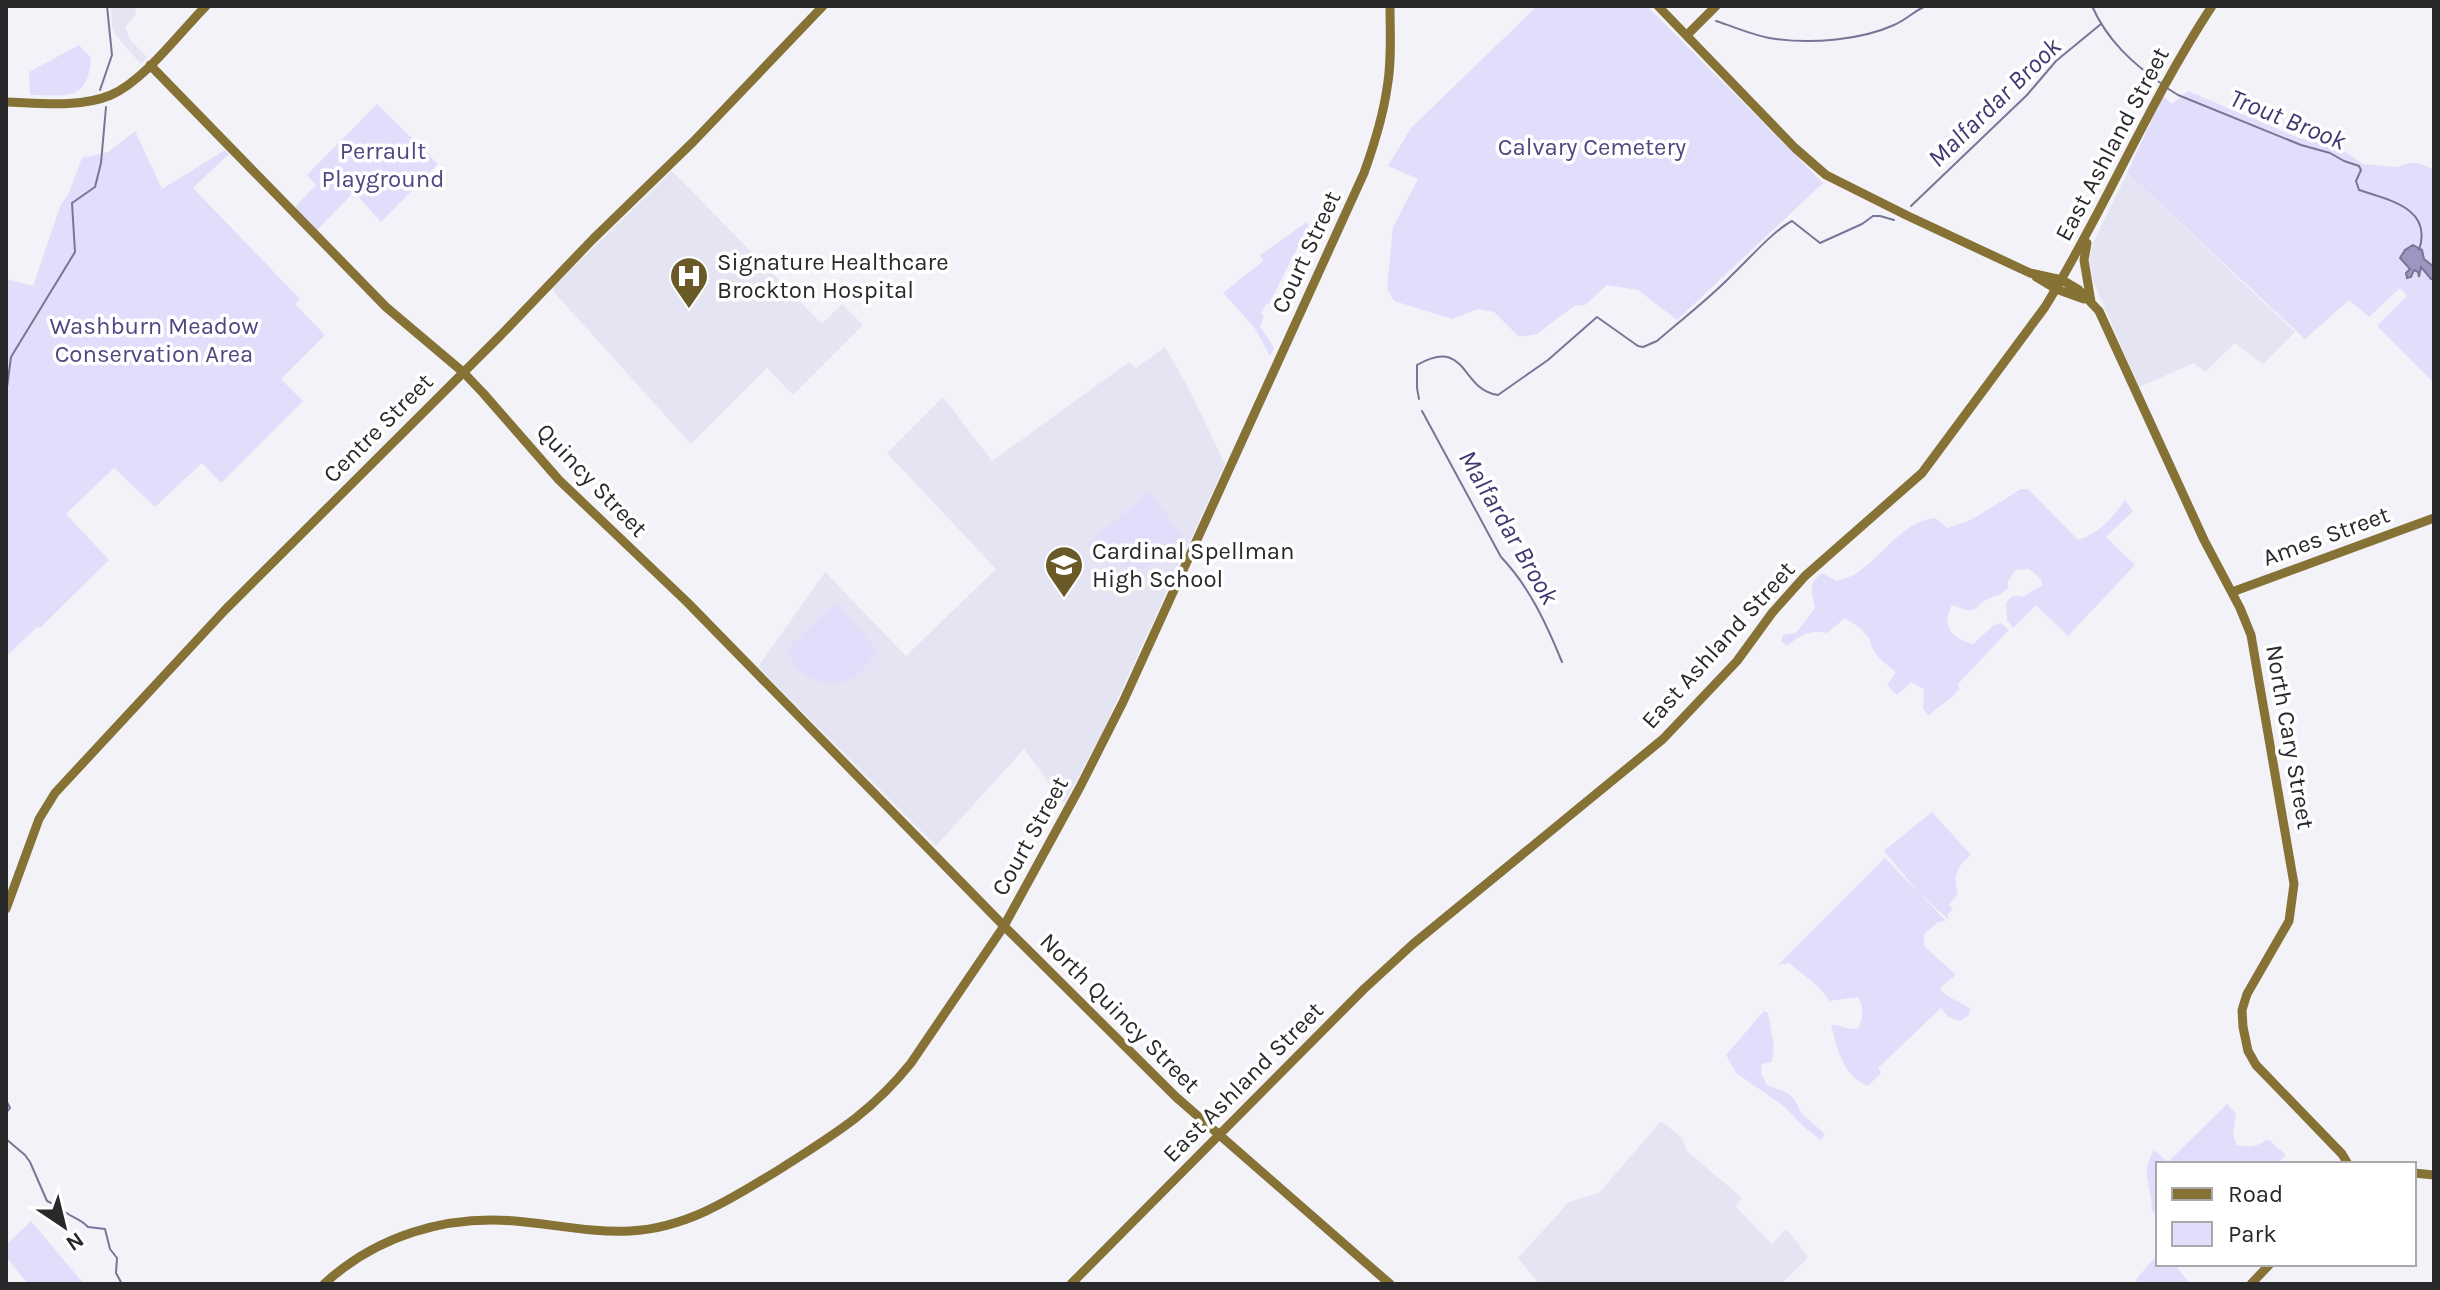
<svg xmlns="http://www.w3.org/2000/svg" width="2440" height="1290" font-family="Karla,sans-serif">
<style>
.built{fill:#e5e4f2}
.green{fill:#e1defb}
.water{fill:#9c96c3;stroke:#7a7596;stroke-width:2}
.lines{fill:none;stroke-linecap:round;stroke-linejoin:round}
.stream{stroke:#7a7596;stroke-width:2}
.secondary{stroke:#857234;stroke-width:9}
.labels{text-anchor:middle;stroke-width:7;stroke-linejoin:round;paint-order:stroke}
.street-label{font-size:24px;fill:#29292c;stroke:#fff}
.park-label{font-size:24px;fill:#514782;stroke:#fff}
.poi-label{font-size:24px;fill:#29292c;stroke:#fff;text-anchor:start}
.water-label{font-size:26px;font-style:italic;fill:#423770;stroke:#fff}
</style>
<rect width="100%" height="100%" fill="#f3f2f9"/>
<path class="built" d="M111,6H135L136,15L125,27L131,41L147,57L141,64L116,36L112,26Z
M672,171L822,324L842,304L863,325L793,395L767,368L692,443L689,442L553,291L555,285Z
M2127,173L2295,332L2263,364L2235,343L2205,372L2194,363L2139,387L2093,281L2089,259L2093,243Z
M1165,347L1189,389L1225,464L1102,733L1064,803L1024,749L936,846L758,667L825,572L906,656L996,569L887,453L943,397L992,461L1129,362L1136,368Z
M1661,1121L1682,1138L1687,1151L1742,1198L1735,1206L1772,1244L1786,1229L1795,1239L1808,1258L1781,1284H1539L1518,1258L1569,1202L1599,1193Z"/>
<path class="green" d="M1537,6H1647L1823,183L1677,320L1638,290L1607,285L1585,305L1574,306L1537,334L1519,337L1494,312L1478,309L1452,319L1394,301L1387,288L1393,227L1418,179L1388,166L1411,128Z
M79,45L91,58C88,103 65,95 30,95L29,72Z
M2188,91L2299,138L2337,146L2363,164L2397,167L2409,163H2419L2434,170V383L2377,326L2407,296L2400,288L2369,317L2349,300L2305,339L2127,173L2163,96L2172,104Z
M377,104L438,164L381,222L354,192L316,231L294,208L316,185L307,175Z
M135,131L162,189L225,150L229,154L193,188L300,299L295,304L325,335L281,379L303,401L221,483L202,463L155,507L114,468L66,514L109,560L40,628L37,627L6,657V279L33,286L61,204L68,195L82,158L108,152Z
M1307,222L1309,225L1269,304H1266L1261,314L1264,316L1260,326L1274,348L1270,356L1254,327L1223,293L1263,261L1260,255Z
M2021,489H2028L2078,540C2100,533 2112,518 2125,500L2133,511L2106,537L2135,565L2068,636L2036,605L2013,628L2007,620L2006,603C2011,596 2014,594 2022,597L2043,585L2040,578L2029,569L2016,570L2007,583L2009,587C1999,598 1989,596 1981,603C1975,608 1979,609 1971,610C1965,611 1958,607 1952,605C1941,625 1951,639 1973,644L1994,625L2001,623L2009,630L1957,685L1960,688C1950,701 1940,705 1928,716L1923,709L1924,689L1911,682L1897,695L1887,685L1896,672C1886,664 1870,653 1870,639L1860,628L1845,618L1827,633C1811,629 1799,636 1787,646L1781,641L1783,635L1796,633L1815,608C1812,593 1807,583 1822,573L1836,581C1842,579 1849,578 1855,574C1882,558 1902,521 1935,518L1947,528L1971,520Z
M1147,493H1151L1186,541C1154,576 1121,577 1087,545Z
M833,605H840L877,651C871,660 865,670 856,676C828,694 798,677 786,650Z
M1932,812L1971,855C1956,867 1953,876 1958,894L1949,905L1953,909L1947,915L1949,920L1920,894L1884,851Z
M1885,858L1946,921L1938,922L1924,934V946L1956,975L1942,986L1941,991C1951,999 1961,1002 1970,1009L1969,1015L1960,1021L1948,1017L1941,1008L1878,1068L1881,1073L1868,1086C1842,1075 1838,1050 1831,1025C1842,1024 1848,1031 1859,1028C1863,1016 1864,1008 1858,997L1829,1001C1820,985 1803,975 1789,963L1778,965Z
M1764,1011L1768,1013L1774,1046L1772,1062L1762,1064L1761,1073L1767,1085L1788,1093L1795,1100L1801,1113L1825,1134L1821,1140L1804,1127L1785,1107L1736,1073L1726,1055Z
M2227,1104L2236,1114L2233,1135L2237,1145C2248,1148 2257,1147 2266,1140L2270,1141L2286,1155L2276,1164H2158V1215L2152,1211C2152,1183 2139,1177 2154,1150L2168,1162Z
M31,1221L84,1284H28L6,1257V1245Z
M2158,1254V1264H2180L2178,1269L2188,1281L2186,1284H2138L2136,1279Z"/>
<path class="water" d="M2413,245L2422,250L2424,259L2434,267V279H2431L2421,267L2419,277L2418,272L2414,270L2411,277L2407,278L2406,273L2410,269L2400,258L2405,250Z"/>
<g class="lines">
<path class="stream" d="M2092,6C2107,40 2132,63 2162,84
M1716,21C1735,27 1756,37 1776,39C1812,44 1861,40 1894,25C1906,20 1914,11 1926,6
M2167,88L2178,95L2301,145L2330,153L2344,161L2359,166L2361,170L2356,181L2359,190C2389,200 2433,208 2419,250
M100,90L112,55L107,6
M1911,206L2027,95L2056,61L2101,24
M6,395L11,357L75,252L72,203L95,187L101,163L106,107
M1419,399L1417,388V365C1468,336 1460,390 1498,395L1548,360L1597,317L1638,346L1643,347L1657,341C1682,319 1709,299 1732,275C1748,260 1773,231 1792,221L1820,243L1862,224L1873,216H1880L1894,220
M1422,411L1501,557C1529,586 1547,625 1562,662
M6,1100L10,1108L6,1113
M6,1139L25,1155L30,1162L47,1201C55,1204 58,1208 65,1212C73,1218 81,1219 88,1227L105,1229L110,1249L117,1258L116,1273L122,1284"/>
<path class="secondary" d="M1658,6L1795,148L1826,175L1908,216L2030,273L2062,280L2079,290L2099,311L2204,540L2240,608L2251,635L2294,884L2289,921L2247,994L2242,1010L2243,1027L2248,1051L2256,1065L2342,1154L2348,1164
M1687,35L1716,6
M150,65L386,307L463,372L483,393L559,480L687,602L1004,926L1176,1097L1390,1284
M6,102C39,103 80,108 111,95C144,81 180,32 206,6
M2087,243L2084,260L2091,302
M2036,277L2056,289L2084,299
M2232,592L2434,518
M6,909L39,819L55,793L225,610L501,335L593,239L693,142L823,6
M2414,1173L2434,1175
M324,1284C376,1236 445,1215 515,1221C553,1224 591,1233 630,1231C687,1228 733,1198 780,1169C833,1135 871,1113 911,1063L1004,926L1080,787L1123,702L1364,173C1374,145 1383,117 1387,88C1392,61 1390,33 1390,6
M1071,1284L1364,989L1413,944L1663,739L1737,661L1772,613L1805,576L1922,473L2045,307C2105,209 2149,102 2212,6
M2251,1284L2270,1264"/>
</g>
<defs>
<symbol id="hospital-pin" viewBox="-11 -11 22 30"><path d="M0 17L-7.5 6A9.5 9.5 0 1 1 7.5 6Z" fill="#6a5a28" stroke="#fff"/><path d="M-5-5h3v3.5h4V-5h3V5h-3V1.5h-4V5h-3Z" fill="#fff"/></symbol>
<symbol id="school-pin" viewBox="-11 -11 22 30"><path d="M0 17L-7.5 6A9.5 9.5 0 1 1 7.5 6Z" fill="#6a5a28" stroke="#fff"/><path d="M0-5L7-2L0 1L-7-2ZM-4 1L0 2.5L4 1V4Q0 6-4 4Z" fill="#fff"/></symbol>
</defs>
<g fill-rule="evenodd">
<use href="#hospital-pin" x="667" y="254" width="44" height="60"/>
<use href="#school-pin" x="1042" y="543" width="44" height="60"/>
</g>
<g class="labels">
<g class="street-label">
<text transform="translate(2112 144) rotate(-62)" y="8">East Ashland Street</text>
<text transform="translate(1306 252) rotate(-65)" y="8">Court Street</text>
<text transform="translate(378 428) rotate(-45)" y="8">Centre Street</text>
<text transform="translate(592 480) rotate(46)" y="8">Quincy Street</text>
<text transform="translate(2326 536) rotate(-20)" y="8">Ames Street</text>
<text transform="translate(1718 645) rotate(-48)" y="8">East Ashland Street</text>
<text transform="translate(2290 737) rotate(80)" y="8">North Cary Street</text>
<text transform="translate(1030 836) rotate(-61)" y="8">Court Street</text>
<text transform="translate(1120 1013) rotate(45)" y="8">North Quincy Street</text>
<text transform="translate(1243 1082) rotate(-45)" y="8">East Ashland Street</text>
</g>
<g class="park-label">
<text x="1592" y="155">Calvary Cemetery</text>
<text x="383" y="159">Perrault<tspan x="383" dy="28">Playground</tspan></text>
<text x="154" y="334">Washburn Meadow<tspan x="154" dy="28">Conservation Area</tspan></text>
</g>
<g class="poi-label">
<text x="717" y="270">Signature Healthcare<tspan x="717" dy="28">Brockton Hospital</tspan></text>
<text x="1092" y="559">Cardinal Spellman<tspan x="1092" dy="28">High School</tspan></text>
</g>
<g class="water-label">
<text transform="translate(1994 102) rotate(-44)" y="9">Malfardar Brook</text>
<text transform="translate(2288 119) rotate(22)" y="9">Trout Brook</text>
<text transform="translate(1509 527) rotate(60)" y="9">Malfardar Brook</text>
</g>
</g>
<rect width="2440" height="1290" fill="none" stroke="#29292c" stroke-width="16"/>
<rect x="2156" y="1162" width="260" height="104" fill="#ffffff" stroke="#a9a9ab" stroke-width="2"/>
<rect x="2172" y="1188" width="40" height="12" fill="#857234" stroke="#a9a9ab" stroke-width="2"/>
<text x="2228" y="1202" font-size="24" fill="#29292c">Road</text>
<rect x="2172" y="1222" width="40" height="24" fill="#e1defb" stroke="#a9a9ab" stroke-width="2"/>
<text x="2228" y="1242" font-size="24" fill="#29292c">Park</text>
<g transform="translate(64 1226) rotate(145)" stroke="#ffffff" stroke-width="6" paint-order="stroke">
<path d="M0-6L14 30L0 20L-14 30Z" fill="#29292c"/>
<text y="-12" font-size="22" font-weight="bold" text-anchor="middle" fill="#29292c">N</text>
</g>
</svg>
